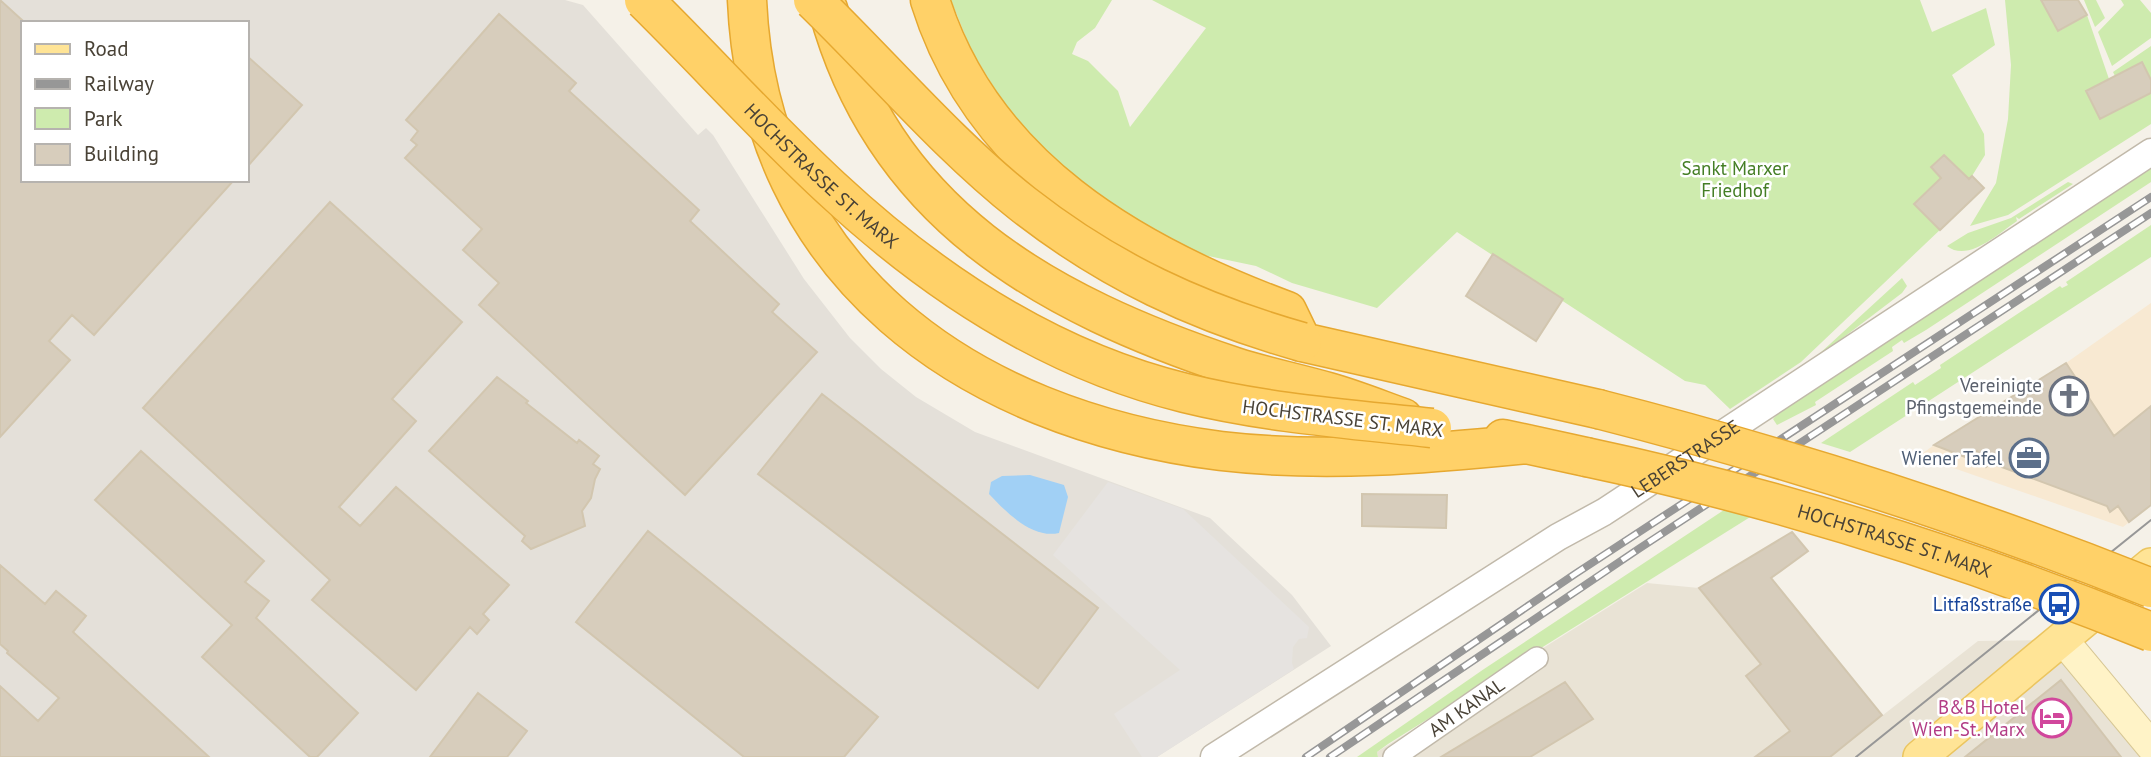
<svg xmlns="http://www.w3.org/2000/svg" width="2151" height="757" font-family="'PT Sans',sans-serif">
<style>
.residential{fill:#e9e3d5}
.commercial{fill:#f8e9d2}
.industrial{fill:#e4e0d9;fill-rule:evenodd}
.green{fill:#ceebae}
.parking{fill:#e6e3e0}
.water{fill:#a1d0f5}
.building{fill:#d7cdbc;stroke:#d2c6af;stroke-width:2}
.lines{fill:none;stroke-linecap:round;stroke-linejoin:round}
.minor-casing{stroke:#c1b9aa;stroke-width:24}
.tertiary-casing{stroke:#c1b9aa;stroke-width:29}
.secondary-casing{stroke:#d7c795;stroke-width:32}
.primary-casing{stroke:#ebc560;stroke-width:36}
.motorway-casing{stroke:#e6a830;stroke-width:41}
.minor{stroke:#fff;stroke-width:21}
.tertiary{stroke:#fff;stroke-width:26}
.secondary{stroke:#fff3c7;stroke-width:30}
.primary{stroke:#ffe496;stroke-width:33}
.motorway{stroke:#ffd168;stroke-width:38}
.tram{stroke:#979797;stroke-width:2}
.rail-casing{stroke:#979797;stroke-width:8}
.rail{stroke:#fff;stroke-width:5;stroke-dasharray:16;stroke-linecap:butt}
.motorway-bridge-casing{stroke:#e6a830;stroke-width:41;stroke-linecap:butt}
.motorway-bridge{stroke:#ffd168;stroke-width:38}
.labels{text-anchor:middle;stroke-width:5;stroke-linejoin:round;paint-order:stroke}
.park-label{font-size:19px;fill:#447e25;stroke:#fff}
.street-label{font-size:19px;fill:#494236;stroke:#fff}
.worship-label{font-size:19px;fill:#5b616d;stroke:#fff;text-anchor:end}
.service-label{font-size:19px;fill:#4e5e75;stroke:#fff;text-anchor:end}
.transit-label{font-size:19px;fill:#164399;stroke:#fff;text-anchor:end}
.hotel-label{font-size:19px;fill:#b23c85;stroke:#fff;text-anchor:end}
</style>
<rect width="100%" height="100%" fill="#f5f1e8"/>
<path class="residential" d="M1647,583L1699,588L1833,754L1978,641L2063,640L2150,757H1378L1377,752Z"/>
<path class="commercial" d="M2151,303V505L2123,527L1919,456L1934,445L2066,363Z"/>
<path class="industrial" d="M0,0H565L583,5L698,135L706,128L713,135L804,279L850,338L881,369L916,397L975,432L1210,518L1292,595L1331,646L1157,757H0ZM23,23H247V180H23Z"/>
<path class="green" d="M951,0H1112L1095,28L1077,42L1072,54L1088,61L1118,91L1130,127L1206,28L1152,0H1920L1932,32L1986,8L1995,45L1952,75L1984,134L1985,155L1972,176L1984,188L1801,362L1730,409L1705,385L1685,381L1457,232L1377,308L1292,283L1256,266L1194,253L1125,217L1057,165L1011,115L971,50Z
M2005,0H2041L2059,31L2087,15L2109,79L2086,91L2100,119L2151,93V124L2008,215L1970,226L1996,183L2008,119L2011,65Z
M2084,0H2096L2105,18L2095,27Z
M2121,0H2140L2151,13V38L2112,66L2098,32L2124,5Z
M2151,46V80L2115,76L2113,72Z
M2151,166V182L1926,330L1904,343L1902,340L1892,347L1893,351L1815,402L1816,405L1777,425L1773,419L1781,410Z
M2068,182L2073,184L2019,219L2016,217L2017,221C1999,233 1968,263 1947,246L1968,233L2011,218Z
M2151,225V257L1850,452L1821,443L1913,382L1915,385L1941,368L1940,365L2060,286L2062,288L2068,285L2066,282Z
M1902,278L1907,286L1902,293L1819,356L1818,355Z
M1730,506L1755,514L1388,744L1377,752L1378,757H1357L1484,669Z"/>
<path class="parking" d="M1108,482L1183,509L1309,627L1307,638L1299,639L1293,647L1292,663L1294,669L1157,757H1142L1114,714L1180,670L1053,555Z"/>
<path class="water" d="M1030,475L1064,485L1068,497L1059,533C1032,539 1006,512 989,494L991,482L1002,476Z"/>
<path class="building" d="M0,0L23,21V180H234L94,335L72,315L49,341L70,360L0,437Z
M2041,0H2078L2087,15L2058,31Z
M499,14L576,83L569,91L699,210L690,221L779,304L772,312L817,352L685,495L479,305L499,283L463,250L482,229L405,158L417,145L411,140L418,131L406,120Z
M247,56L302,105L247,167Z
M2142,62L2151,80V93L2100,119L2086,91Z
M1944,155L1969,179L1972,176L1984,188L1940,230L1914,204L1941,178L1931,167Z
M330,202L462,322L392,399L416,421L339,507L360,526L396,487L509,585L483,614L489,620L477,634L470,627L416,690L312,600L330,580L143,408Z
M1493,254L1563,299L1536,341L1466,296Z
M2066,363L2114,436L2151,406V505L2129,522L2118,506L2110,512L2107,506L1991,463L1986,467L1977,451L1968,458L1934,445Z
M497,377L528,401L526,403L577,443L579,440L599,456L593,464L600,469L595,479L591,498L582,511L585,526L531,549L522,541L525,536L429,451Z
M822,394L1098,608L1038,688L758,474Z
M141,451L264,561L245,582L269,601L256,618L358,713L317,757H310L202,657L232,625L95,500Z
M1362,494L1447,495L1446,528L1362,526Z
M648,531L878,717L844,757H744L576,622Z
M1792,532L1808,551L1771,578L1882,715L1830,757H1755L1790,731L1746,676L1761,664L1699,588Z
M0,565L45,604L56,591L86,616L73,632L209,757H0V686L38,721L59,698L7,653L8,651L0,644Z
M2061,680L2121,757H1965Z
M1565,682L1593,719L1530,757H1441Z
M478,693L527,731L507,757H430Z"/>
<g class="lines">
<defs>
<g id="minor">
<path id="s1" d="M1394,757L1537,658"/>
</g>
<g id="tertiary">
<path id="s2" d="M1214,757L1558,537L1604,512L2151,152"/>
</g>
<path id="secondary" d="M2063,640L2151,746"/>
<path id="primary" d="M1920,757L2151,565"/>
<path id="motorway" d="M747,0C759,273 967,419 1221,451C1323,463 1426,454 1527,444
M930,0C982,167 1132,254 1287,311L1302,342L1598,409
M828,9C884,215 1046,304 1235,367C1266,377 1297,383 1328,392C1353,399 1378,409 1403,418
M1503,439L1586,457"/>
</defs>
<use href="#minor" class="minor-casing"/>
<use href="#tertiary" class="tertiary-casing"/>
<use href="#secondary" class="secondary-casing"/>
<use href="#primary" class="primary-casing"/>
<use href="#motorway" class="motorway-casing"/>
<use href="#minor" class="minor"/>
<use href="#tertiary" class="tertiary"/>
<use href="#secondary" class="secondary"/>
<use href="#primary" class="primary"/>
<use href="#motorway" class="motorway"/>
<path class="tram" d="M1856,757L2151,520"/>
<defs>
<path id="rail" d="M1306,757L1575,574L2151,197
M1330,757L1640,548L2151,213"/>
</defs>
<use href="#rail" class="rail-casing"/>
<use href="#rail" class="rail"/>
<defs>
<g id="motorway-bridge">
<path id="s3" d="M644,0C707,62 766,128 831,188C932,282 1049,360 1185,393C1266,413 1349,419 1432,428"/>
<path d="M813,0C883,68 947,144 1023,204C1110,272 1197,312 1302,342"/>
<path d="M1598,409C1786,457 1971,516 2151,588"/>
<path id="s4" d="M1586,457C1779,498 1968,558 2151,632"/>
</g>
</defs>
<use href="#motorway-bridge" class="motorway-bridge-casing"/>
<use href="#motorway-bridge" class="motorway-bridge"/>
</g>
<defs>
<symbol id="church-ring" viewBox="-11 -11 22 22"><circle r="9.5" fill="#fff" stroke="#6b7280" stroke-width="1.5"/><path d="M-1.2-6h2.4v3.5h3.3v2.4h-3.3V6h-2.4V-.1h-3.3v-2.4h3.3Z" fill="#6b7280"/></symbol>
<symbol id="office-ring" viewBox="-11 -11 22 22"><circle r="9.5" fill="#fff" stroke="#5c6f8a" stroke-width="1.5"/><path d="M-6-3h4V-5.5h4V-3h4V5H-6ZM-1-4.5V-3h2v-1.5ZM-6 0V1H6V0Z" fill="#5c6f8a"/></symbol>
<symbol id="bus-ring" viewBox="-11 -11 22 22"><circle r="9.5" fill="#fff" stroke="#1a4fb4" stroke-width="1.5"/><path d="M-5-6H5V4H4V6H2V4H-2V6H-4V4H-5ZM-3.5-4V0h7V-4ZM-3.5 1.2v1.5H-2V1.2ZM2 1.2v1.5H3.5V1.2Z" fill="#1a4fb4"/></symbol>
<symbol id="hotel-ring" viewBox="-11 -11 22 22"><circle r="9.5" fill="#fff" stroke="#d1479c" stroke-width="1.5"/><path d="M-6-4.5h1.5V1H6V5H4.5V3h-9V5H-6ZM-4 0a1.8 1.8 0 1 1 3.6 0ZM.5 0V-2.5h3Q6-2.5 6 0Z" fill="#d1479c"/></symbol>
</defs>
<g fill-rule="evenodd">
<use href="#church-ring" x="2047" y="374" width="44" height="44"/>
<use href="#office-ring" x="2007" y="436" width="44" height="44"/>
<use href="#bus-ring" x="2037" y="582" width="44" height="44"/>
<use href="#hotel-ring" x="2030" y="696" width="44" height="44"/>
</g>
<g class="labels">
<g class="park-label">
<text x="1735" y="175">Sankt Marxer<tspan x="1735" dy="22">Friedhof</tspan></text>
</g>
<g class="street-label">
<text dy="7" stroke="none"><textPath href="#s3" startOffset="250">HOCHSTRASSE ST. MARX</textPath></text>
<text transform="translate(1343 418) rotate(7)" y="7">HOCHSTRASSE ST. MARX</text>
<text dy="7" stroke="none"><textPath href="#s2" startOffset="558">LEBERSTRASSE</textPath></text>
<text dy="7" stroke="none"><textPath href="#s4" startOffset="320">HOCHSTRASSE ST. MARX</textPath></text>
<text dy="7" stroke="none"><textPath href="#s1" startOffset="88">AM KANAL</textPath></text>
</g>
<g class="worship-label">
<text x="2042" y="392">Vereinigte<tspan x="2042" dy="22">Pfingstgemeinde</tspan></text>
</g>
<g class="service-label">
<text x="2002" y="465">Wiener Tafel</text>
</g>
<g class="transit-label">
<text x="2032" y="611">Litfaßstraße</text>
</g>
<g class="hotel-label">
<text x="2025" y="714">B&amp;B Hotel<tspan x="2025" dy="22">Wien-St. Marx</tspan></text>
</g>
</g>
<rect x="21" y="21" width="228" height="161" fill="#ffffff" stroke="#b6b3af" stroke-width="2"/>
<rect x="35" y="44" width="35" height="10" fill="#ffe496" stroke="#b6b3af" stroke-width="2"/>
<text x="84" y="56" font-size="21" fill="#494236">Road</text>
<rect x="35" y="79" width="35" height="10" fill="#979797" stroke="#b6b3af" stroke-width="2"/>
<text x="84" y="91" font-size="21" fill="#494236">Railway</text>
<rect x="35" y="108" width="35" height="21" fill="#ceebae" stroke="#b6b3af" stroke-width="2"/>
<text x="84" y="126" font-size="21" fill="#494236">Park</text>
<rect x="35" y="144" width="35" height="21" fill="#d7cdbc" stroke="#b6b3af" stroke-width="2"/>
<text x="84" y="161" font-size="21" fill="#494236">Building</text>
</svg>
